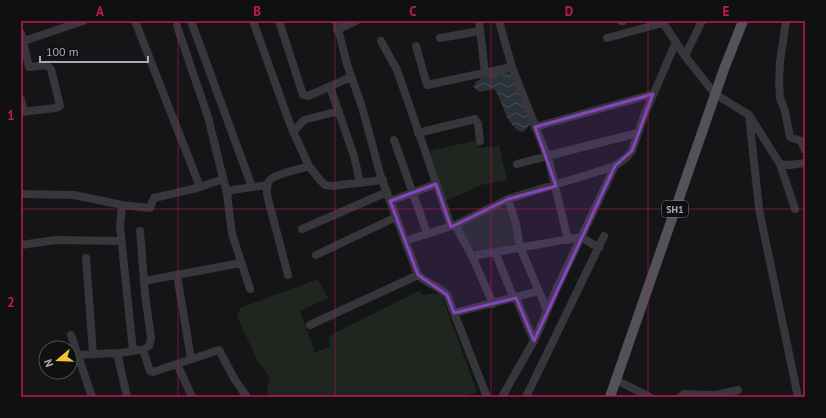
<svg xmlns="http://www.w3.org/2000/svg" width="826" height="418" font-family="'PT Sans',sans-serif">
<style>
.grass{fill:#1f2620}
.water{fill:url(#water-waves)}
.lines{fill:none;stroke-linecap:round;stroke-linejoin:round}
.minor{stroke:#36363b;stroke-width:8}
.major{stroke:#52535a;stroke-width:10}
.marked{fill:#8445bd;fill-opacity:0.2;stroke:#8445bd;stroke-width:3;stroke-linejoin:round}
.grid{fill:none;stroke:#c2185b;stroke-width:1;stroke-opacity:0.55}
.labels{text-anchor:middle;stroke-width:3.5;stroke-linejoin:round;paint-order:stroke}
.shield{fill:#101011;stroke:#7a7c84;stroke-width:1}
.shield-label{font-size:10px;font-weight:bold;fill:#a7aab6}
.neatline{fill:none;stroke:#c2185b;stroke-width:1.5}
.grid-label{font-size:13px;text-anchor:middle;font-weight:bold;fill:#c2185b}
</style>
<defs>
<pattern id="water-waves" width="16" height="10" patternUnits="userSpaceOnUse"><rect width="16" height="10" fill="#2b323a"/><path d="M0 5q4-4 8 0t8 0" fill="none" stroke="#474d54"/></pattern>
</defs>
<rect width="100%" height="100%" fill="#151416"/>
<path class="grass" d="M477,140L479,148L499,146L507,180L481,185L446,201L430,151Z
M501,207H505L508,210L516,242C509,246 482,256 475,250C469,245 464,233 459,226Z
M318,279L328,298L300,311L315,352L330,347L329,336L419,291L422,295L441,293L477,392L462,397H269L267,386L270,378L257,360L237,316L240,308Z"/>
<path class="water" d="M506,71L513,76L531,124L523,132C507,130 503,101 494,89L480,92L474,88L475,83L484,76Z"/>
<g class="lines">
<path class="minor" d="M135,21L200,187
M191,21L252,187
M253,21L291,127L309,166L320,180L325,185L332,186L383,180
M279,21L303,95L308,96L351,77
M336,21L347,64L362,107L381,177L418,275C427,284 439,286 447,295L487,397
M479,21L485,73
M499,21L512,67L549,161L568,240
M621,21H623
M662,21L685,56L715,94L749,115L759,209L798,397
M786,21L780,62L779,82L780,98L785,111L790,137L801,141L805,150
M177,26L208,117L227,194
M337,30L356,21
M21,33L29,67L46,65L51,69L60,106L56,108L21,112
M440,38L480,31
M607,38L663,23
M381,41L397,70L451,226
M21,42L83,21
M416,46L427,85L512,67
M685,56L702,21
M330,87L354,156L360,183
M21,100L24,112
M749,115L780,164L790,165L805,163
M535,127L653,94
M294,131L304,120L339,111
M418,133L475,119L478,124L480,141
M394,140L427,233
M547,156L638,133
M517,164L548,156
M780,164L795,209
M21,194L74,195L122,205L150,208L154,198L197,188L223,179
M508,199L516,224L520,247L547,310
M390,201L436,184
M122,205L120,226L133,351
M455,225L472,256L493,304
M302,229L387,192
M140,231L145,293L151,339L149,346L143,350
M405,241L455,225L508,199L603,170L615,166L626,158L632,151L644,116L676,42
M21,245L56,240L121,241
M495,252L514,299
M316,255L396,217
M472,256L581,237L599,248
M86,258L93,354
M177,275L191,359
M288,275L267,195C267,190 266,184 270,180C275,174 301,169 309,166
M144,281L241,263
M250,289L232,234L227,194L232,190L267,185
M516,298L534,341
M454,313L539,291
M310,325L418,275
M71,335L92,397
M115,354L138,350H143L150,371L153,372L219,350L235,380L247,397
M79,355L114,353L118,357L127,397
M177,364L192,397
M616,380L650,397
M502,397L536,337L556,290L615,166
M526,397L604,236
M680,397L684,394L716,395L738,390"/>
<path class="major" d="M610,397L724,69L743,21"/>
</g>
<path class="marked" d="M653,94L632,151L615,166L534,341L516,298L454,313L447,295L418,275L390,201L436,184L451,227L508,199L556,186L535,127Z"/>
<path class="grid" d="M178,21V397M335,21V397M491,21V397M648,21V397M21,209H805"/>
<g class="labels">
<rect class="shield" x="662" y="201" width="26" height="16" rx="3"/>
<g class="shield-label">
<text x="675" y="213">SH1</text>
</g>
</g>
<rect width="826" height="418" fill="none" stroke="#101011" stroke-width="44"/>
<g transform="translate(58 360) rotate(251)"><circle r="19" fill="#101011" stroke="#4c4e53"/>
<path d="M0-3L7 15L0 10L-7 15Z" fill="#eec334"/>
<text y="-6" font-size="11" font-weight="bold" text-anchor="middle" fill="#a7aab6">N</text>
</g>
<path d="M40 56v6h108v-6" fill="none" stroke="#a7aab6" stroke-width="2"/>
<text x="46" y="56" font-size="12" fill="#a7aab6" stroke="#101011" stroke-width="3" paint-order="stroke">100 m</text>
<rect x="22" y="22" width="782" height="374" class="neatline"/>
<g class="grid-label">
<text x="100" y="16">A</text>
<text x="257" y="16">B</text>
<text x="413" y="16">C</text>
<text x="569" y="16">D</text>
<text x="726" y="16">E</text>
<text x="11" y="120">1</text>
<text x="11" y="307">2</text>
</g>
</svg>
